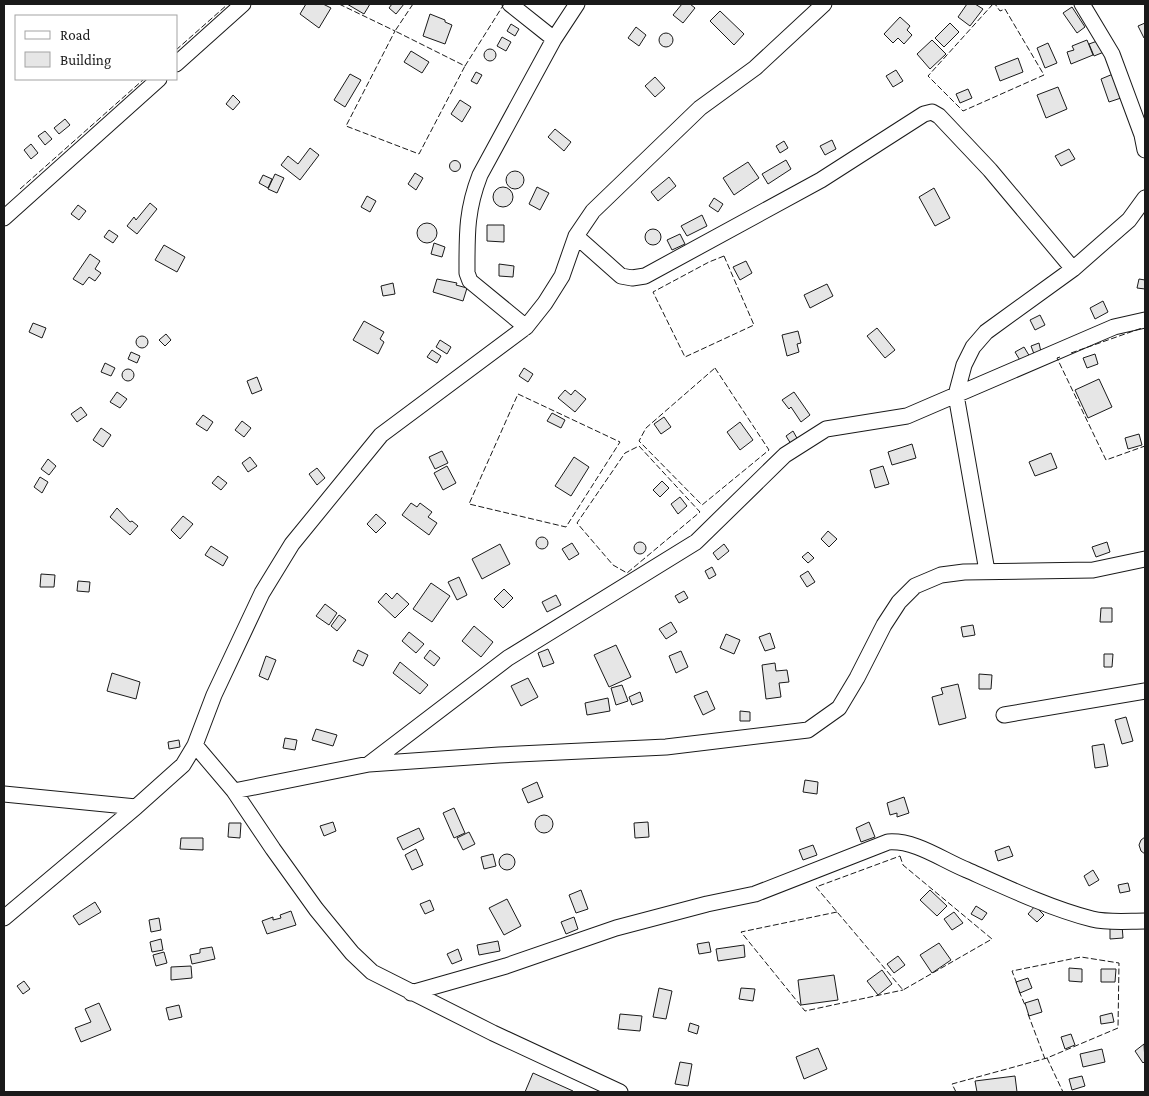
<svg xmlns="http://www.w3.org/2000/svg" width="1149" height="1096" font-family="'Crimson Pro',serif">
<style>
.building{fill:#e6e6e6;stroke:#1a1a1a}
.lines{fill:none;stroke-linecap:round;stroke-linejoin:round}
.street-casing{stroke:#1a1a1a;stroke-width:17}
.street{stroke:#fff;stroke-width:15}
.fence{stroke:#1a1a1a;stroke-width:1;stroke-dasharray:6 2.5;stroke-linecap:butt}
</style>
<rect width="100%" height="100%" fill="#fff"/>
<path class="building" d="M306,4H323L331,8L319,28L300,14Z
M347,4H370L364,14Z
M392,4H404L396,14L389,8Z
M682,4H690L695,8L683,23L673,15Z
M967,4H975L983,9L970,26L958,17Z
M1072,7L1085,27L1077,33L1063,13Z
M720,11L744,34L734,45L710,21Z
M430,14L445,20V22L452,25L445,44L423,36Z
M900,17L910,26L907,30L912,35L904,44L898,38L893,43L884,34Z
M950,23L959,32L944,47L935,38Z
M1145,23V37L1144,38L1138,26Z
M511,24L519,29L515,36L507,31Z
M636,27L646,35L639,46L628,38Z
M659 40a7 7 0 1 1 14 0a7 7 0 1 1-14 0Z
M502,37L511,42L506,51L497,46Z
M932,40L946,54L930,69L917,54Z
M1087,40L1093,55L1071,64L1067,52L1074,50L1072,46Z
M1100,40L1104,52L1094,56L1089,44Z
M1048,43L1057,63L1045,68L1037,48Z
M484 55a6 6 0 1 1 12 0a6 6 0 1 1-12 0Z
M411,51L429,62L422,73L404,62Z
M1018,58L1023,72L1000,81L995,67Z
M896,70L903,81L893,87L886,76Z
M476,72L482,75L477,84L471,81Z
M350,74L361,80L345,107L334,100Z
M1113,74L1121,98L1109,102L1101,79Z
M655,77L665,88L655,97L645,86Z
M1058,87L1067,109L1046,118L1037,95Z
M968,89L972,98L960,103L956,94Z
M233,95L240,102L233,110L226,104Z
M460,100L471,107L462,122L451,114Z
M65,119L70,125L59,134L54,128Z
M555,129L571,142L564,151L548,137Z
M45,131L52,139L45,145L38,136Z
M832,140L836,149L825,155L820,146Z
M784,141L788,148L780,153L776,146Z
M31,144L38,153L31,159L24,150Z
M310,148L319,155L300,180L281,165L288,156L298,164Z
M1069,149L1075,159L1061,166L1055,156Z
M786,160L791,169L768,184L762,174Z
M449.5 166a5.5 5.5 0 1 1 11 0a5.5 5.5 0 1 1-11 0Z
M748,162L759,178L734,195L723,178Z
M506 180a9 9 0 1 1 18 0a9 9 0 1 1-18 0Z
M415,173L423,178L416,190L408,184Z
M275,174L284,178L277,193L268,189Z
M263,175L272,179L268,188L259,183Z
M669,177L676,186L658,201L651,192Z
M537,187L549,193L540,210L529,204Z
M493 197a10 10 0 1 1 20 0a10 10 0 1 1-20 0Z
M934,188L950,218L935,226L919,197Z
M367,196L376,201L370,212L361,207Z
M714,198L723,204L718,212L709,206Z
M150,203L157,209L137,234L127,226L134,217L136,220Z
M78,205L86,211L79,220L71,214Z
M702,215L707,226L687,236L681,226Z
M417 233a10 10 0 1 1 20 0a10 10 0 1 1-20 0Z
M487,225H504V242L487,241Z
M645 237a8 8 0 1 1 16 0a8 8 0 1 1-16 0Z
M109,230L118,236L113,243L104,237Z
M680,234L685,244L672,250L667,240Z
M434,243L445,247L442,257L431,254Z
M164,245L185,257L177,272L155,260Z
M90,254L100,261L95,269L101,273L95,281L89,277L83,285L73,279Z
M746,261L752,273L740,280L733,267Z
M499,264L514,266L513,277L499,276Z
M437,279L457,283L456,285L467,288L463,301L433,292Z
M1139,279L1145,280V289L1137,288Z
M393,283L395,294L383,296L381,286Z
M827,284L833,296L810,308L804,295Z
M1103,301L1108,312L1095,319L1090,308Z
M1040,315L1045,325L1035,330L1030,320Z
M364,321L384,332L380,339L384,342L378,354L353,340Z
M33,323L46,328L42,338L29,332Z
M877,328L895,350L885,358L867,336Z
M798,331L801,343L797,344L799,352L787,356L782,335Z
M166,334L171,340L165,346L159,340Z
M136 342a6 6 0 1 1 12 0a6 6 0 1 1-12 0Z
M440,340L451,347L447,354L436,347Z
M1039,343L1041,352L1034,354L1031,346Z
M1024,347L1030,357L1021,362L1015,352Z
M432,350L441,356L437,363L427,357Z
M131,352L140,356L137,363L128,359Z
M1095,354L1098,364L1087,368L1083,358Z
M105,363L115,368L111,376L101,372Z
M524,368L533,374L528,382L519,376Z
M122 375a6 6 0 1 1 12 0a6 6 0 1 1-12 0Z
M257,377L262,390L252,394L247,381Z
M1099,379L1112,407L1088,418L1075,390Z
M565,390L571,395L575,390L586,399L575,412L558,398Z
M117,392L127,399L120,408L110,402Z
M794,392L810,415L801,422L791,407L789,409L782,400Z
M81,407L87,415L77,422L71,414Z
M552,413L565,420L561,428L547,421Z
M203,415L213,422L207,431L196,424Z
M664,417L671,427L661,434L654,424Z
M242,421L251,428L244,437L235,430Z
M740,422L753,440L740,450L727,432Z
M101,428L111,435L103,447L93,440Z
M793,431L798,440L791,444L786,436Z
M1139,434L1142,445L1128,449L1125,438Z
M912,444L916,458L892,465L888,452Z
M442,451L448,463L435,469L429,457Z
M1051,453L1057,468L1035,476L1029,462Z
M250,457L257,466L248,472L242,463Z
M574,457L589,467L571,496L555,486Z
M48,459L56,466L49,475L41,469Z
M447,466L456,483L443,490L434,473Z
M883,466L889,484L875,488L870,470Z
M317,468L325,478L317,485L309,474Z
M218,476L227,483L221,490L212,483Z
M40,477L48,482L42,493L34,487Z
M662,481L669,488L660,497L653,490Z
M680,497L687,506L678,514L671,504Z
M411,503L417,507L420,503L432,512L428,517L437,523L429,535L402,515Z
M117,508L130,522L132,521L138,526L130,535L110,517Z
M376,514L386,523L376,533L367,524Z
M183,516L193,524L180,539L171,530Z
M828,531L837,539L829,547L821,539Z
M536 543a6 6 0 1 1 12 0a6 6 0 1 1-12 0Z
M634 548a6 6 0 1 1 12 0a6 6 0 1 1-12 0Z
M1107,542L1110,552L1096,557L1092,547Z
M572,543L579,554L569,560L562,549Z
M500,544L510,564L482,579L472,559Z
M724,544L729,551L718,560L713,553Z
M211,546L228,557L223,566L205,555Z
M808,552L814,558L808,563L802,557Z
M712,567L716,575L709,579L705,571Z
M808,571L815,582L807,587L800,576Z
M41,574L55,575L54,587H40Z
M459,577L467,595L457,600L448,582Z
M78,581L90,582L89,592L77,591Z
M431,583L450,596L432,622L413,609Z
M504,589L513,598L503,608L494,599Z
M684,591L688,598L679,603L675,596Z
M386,593L392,599L397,593L409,604L395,618L378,602Z
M556,595L561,605L547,612L542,602Z
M325,604L337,613L329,625L316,616Z
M1101,608H1112V622H1100Z
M339,615L346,620L337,631L331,626Z
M671,622L677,632L666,639L659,629Z
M973,625L975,635L963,637L961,627Z
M474,626L493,642L481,657L462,641Z
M409,632L424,644L416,653L402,641Z
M770,633L775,648L765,651L759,637Z
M726,634L740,640L734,654L720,648Z
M616,645L631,677L609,687L594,655Z
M548,649L554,663L543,667L538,653Z
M358,650L368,655L363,666L353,661Z
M430,650L440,658L434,666L424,658Z
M681,651L688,667L676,673L669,656Z
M1104,654H1113L1112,667H1104Z
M266,656L276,660L268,680L259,676Z
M400,662L428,685L420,694L393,673Z
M775,663L776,671L787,670L789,682L779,683L781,697L766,699L762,665Z
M112,673L140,682L136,699L107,691Z
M979,674L992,675L991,689H979Z
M528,678L538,697L521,706L511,686Z
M958,684L966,718L939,725L932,697L943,694L941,688Z
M622,685L628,701L616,705L611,688Z
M707,691L715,709L703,715L694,696Z
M640,692L643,701L632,705L629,697Z
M608,698L610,711L587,715L585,703Z
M740,711L750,712V721H740Z
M1126,717L1133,741L1122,744L1115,720Z
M316,729L337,735L333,746L312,740Z
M285,738L297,740L295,750L283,748Z
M179,740L180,747L169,749L168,742Z
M1104,744L1108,766L1095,768L1092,746Z
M805,780L818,782L817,794L803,792Z
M537,782L543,797L528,803L522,789Z
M904,797L909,813L897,817V813L890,815L887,803Z
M454,808L465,833L454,838L443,813Z
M535 824a9 9 0 1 1 18 0a9 9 0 1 1-18 0Z
M333,822L336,831L324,836L320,826Z
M648,822L649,837L635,838L634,823Z
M869,822L875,837L861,842L856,828Z
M229,823H241L240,838L228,837Z
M419,828L424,839L403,850L397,838Z
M469,832L475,844L463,850L457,838Z
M1145,837V854L1141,851L1139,845L1141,840Z
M181,838H203V850L180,849Z
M813,845L817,855L803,860L799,850Z
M1009,846L1013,856L998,861L995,851Z
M416,849L423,865L412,870L405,855Z
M499 862a8 8 0 1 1 16 0a8 8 0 1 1-16 0Z
M493,854L496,866L484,869L481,857Z
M1093,870L1099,880L1089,886L1084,876Z
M1128,883L1130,891L1120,893L1118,885Z
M581,890L588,909L576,913L569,895Z
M930,890L947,906L937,916L920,900Z
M507,899L521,926L504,935L489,908Z
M430,900L434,910L425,914L420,904Z
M95,902L101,912L79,925L73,916Z
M976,906L987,913L982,920L971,914Z
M1035,906L1044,915L1037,922L1028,914Z
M291,911L296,925L267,934L262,921L273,917V920L281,918L280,915Z
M954,912L963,923L952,930L944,919Z
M574,917L578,929L566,934L561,922Z
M159,918L161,930L151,932L149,920Z
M1122,925L1123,938L1110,939V926Z
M161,939L163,950L152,952L150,942Z
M498,941L500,951L479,955L477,945Z
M709,942L711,952L699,954L697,944Z
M939,943L951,960L932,973L920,955Z
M744,945L745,957L718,961L716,949Z
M212,947L215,959L192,964L190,955L200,953V949Z
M458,949L462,960L452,964L447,954Z
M164,952L167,963L156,966L153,955Z
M898,956L905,965L894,973L887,964Z
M191,966L192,978L171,980V967Z
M1069,968L1082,969V982L1069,981Z
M1101,969H1116L1115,982H1101Z
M882,970L892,984L878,995L867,981Z
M834,975L838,1000L801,1005L798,980Z
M1028,978L1032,988L1020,993L1016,982Z
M24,981L30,989L23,994L17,986Z
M659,988L672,991L666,1019L653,1017Z
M741,988L755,989L753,1001L739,999Z
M1038,999L1042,1012L1029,1016L1025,1003Z
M99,1003L111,1030L81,1042L75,1028L91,1022L85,1009Z
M179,1005L182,1017L169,1020L166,1008Z
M1112,1013L1114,1022L1101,1024L1100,1016Z
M620,1014L642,1016L640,1031L618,1029Z
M690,1023L699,1026L697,1034L688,1031Z
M1071,1034L1075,1045L1065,1049L1061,1037Z
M1144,1044L1145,1061L1143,1063L1135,1051Z
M818,1048L827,1069L804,1079L796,1057Z
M1102,1049L1105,1062L1083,1067L1080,1054Z
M680,1062L692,1064L688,1086L675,1084Z
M533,1073L573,1091V1092H525Z
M1015,1076L1017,1092H977L975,1081Z
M1082,1076L1085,1086L1072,1090L1069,1079Z"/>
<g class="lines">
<defs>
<path id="street" d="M510,4L554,39
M1082,4L1112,54L1142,135L1145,150
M176,64L243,4
M4,218L159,79
M576,236L621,276L632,278L645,276L821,180L924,114L932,112L939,116L990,170L1073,269
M526,327L470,281L467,273C467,235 466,211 480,175L554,39L577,4
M987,571L956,395L964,365L973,347L986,332L1073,269L1129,220L1145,198
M1004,715L1145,691
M195,745L234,791L273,849L316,909L352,953L372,972L493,1033L620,1092
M369,764L508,658L696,542L785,455L826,429L907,416L1114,327L1145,320
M234,791L369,764L499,755L666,747L808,730L839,708L857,678L884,625L899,602L915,586L941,575L964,572L1093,570L1145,559
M4,794L136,807
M4,918L136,807L183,765L195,745L214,695L262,593L292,544L381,435L526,327L545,303L562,276L576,236L593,211L700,108L755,68L824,4
M411,993L506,966L616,928L707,904L755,894L888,842C916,840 942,860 967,870C1005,887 1052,909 1092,919C1108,923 1128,921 1145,921"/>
</defs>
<use href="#street" class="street-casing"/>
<use href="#street" class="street"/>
<path class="fence" d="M339,4L395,31L346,126L419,154L465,66
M413,4L395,31L465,66L504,4
M993,4L928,76L963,111L1044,75L1005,9L1000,11L995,4
M176,50L228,4
M20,189L144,79
M724,256L754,325L685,357L653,292L709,262Z
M1071,353L1142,328
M1060,357L1057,358L1106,460L1145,446
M715,368L769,450L702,505L639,441L646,428Z
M518,394L620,442L566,527L469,504Z
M639,446L700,512L627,573L613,565L577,523L625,453Z
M900,856L903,865L992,939L903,990L816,887Z
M837,912L741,932L805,1011L903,990
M1019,991L1025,1005
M1028,1014L1045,1059
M1047,1058L1063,1092
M956,1092L952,1084L1047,1058L1118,1028L1119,963L1081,957L1012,971L1017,984"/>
</g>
<rect width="1149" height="1096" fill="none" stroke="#1a1a1a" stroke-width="10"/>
<rect x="15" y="15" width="162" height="65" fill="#ffffff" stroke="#a3a3a3"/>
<rect x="25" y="31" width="25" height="8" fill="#ffffff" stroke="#a3a3a3"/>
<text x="60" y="40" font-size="15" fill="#1a1a1a">Road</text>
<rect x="25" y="52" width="25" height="15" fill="#e6e6e6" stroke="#a3a3a3"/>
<text x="60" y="65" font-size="15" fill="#1a1a1a">Building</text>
</svg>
